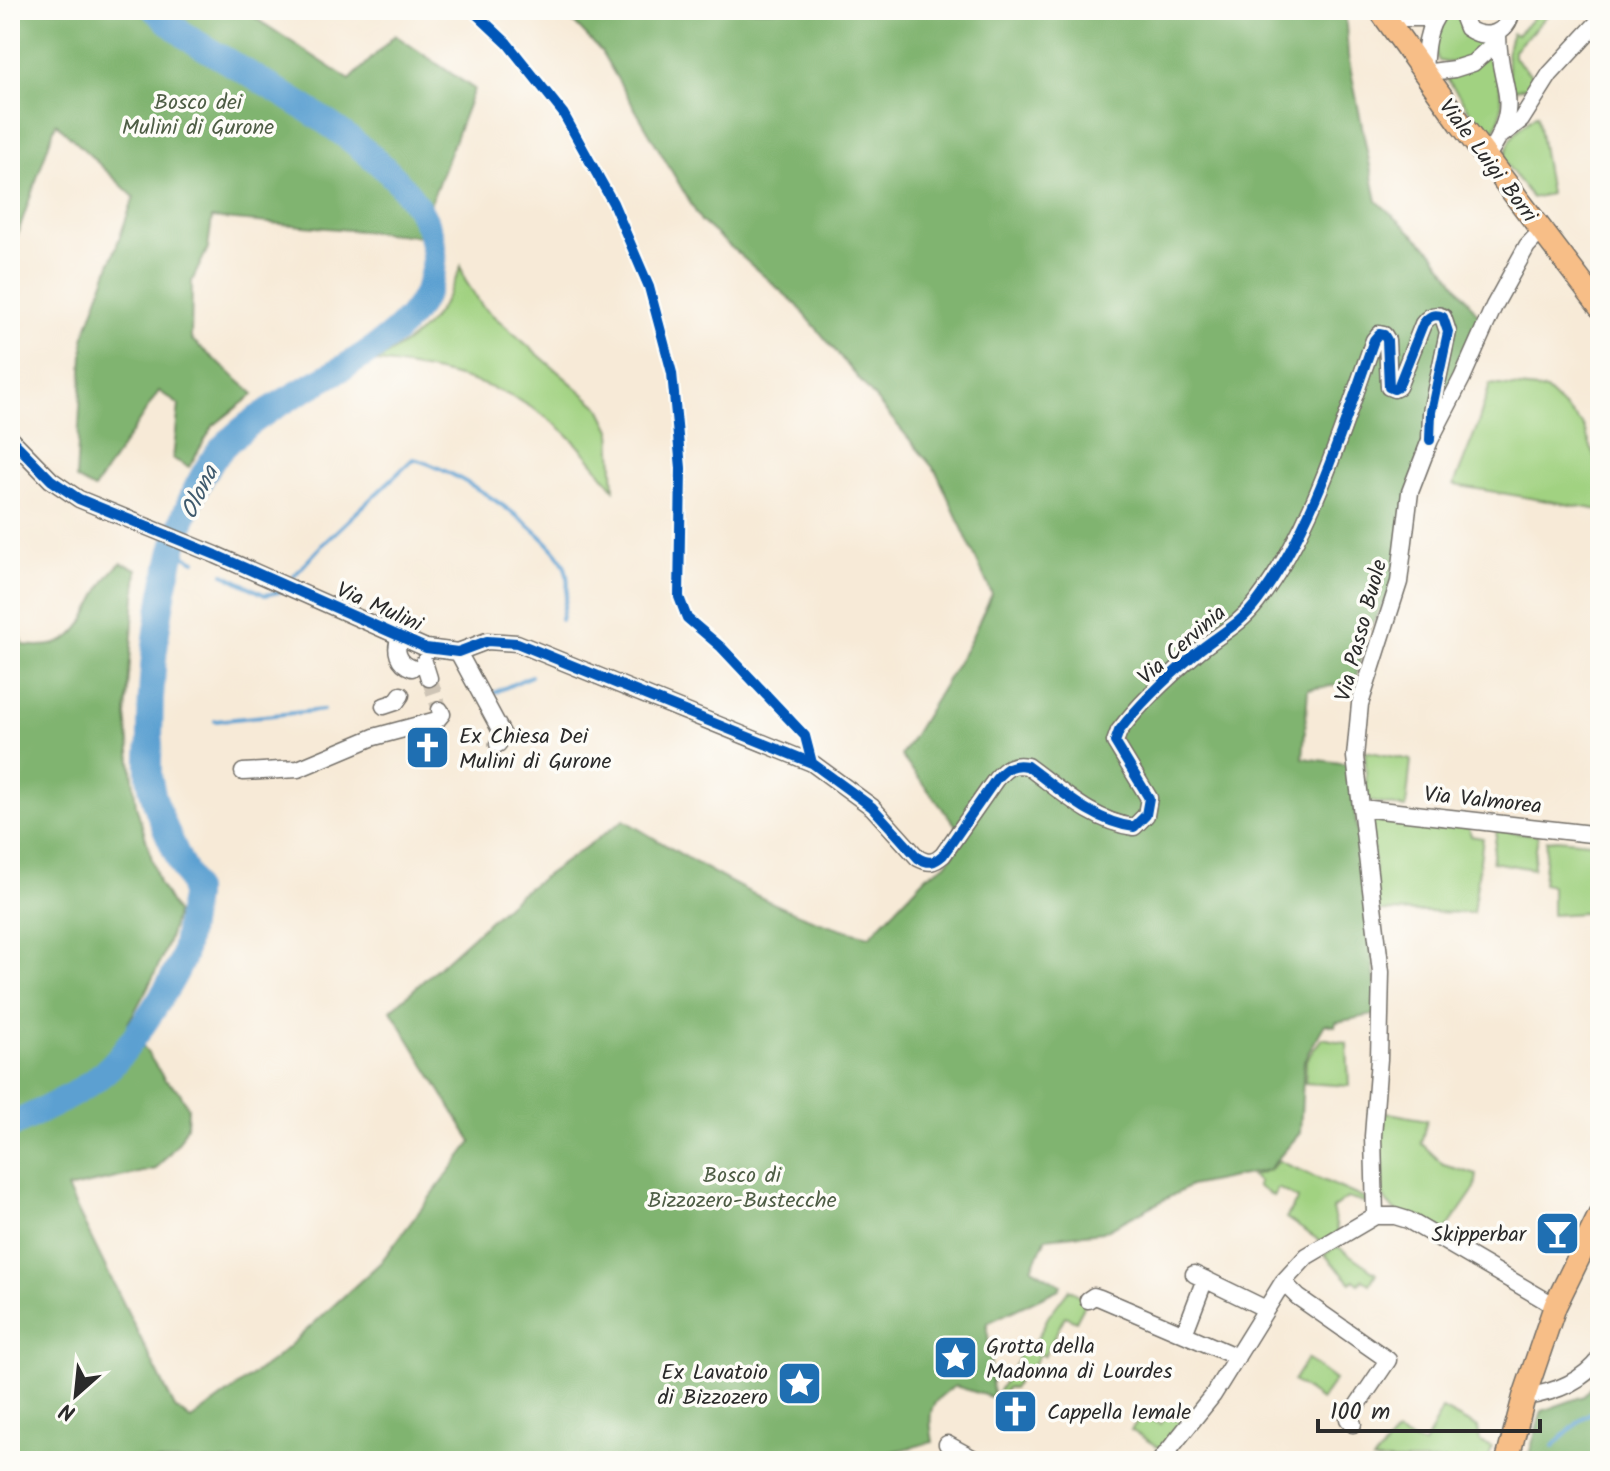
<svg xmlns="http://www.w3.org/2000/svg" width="1610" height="1471" font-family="Kalam,sans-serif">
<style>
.green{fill:#a1d281;stroke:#667e56;stroke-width:2}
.forest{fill:#80b46f;stroke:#56704d;stroke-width:2}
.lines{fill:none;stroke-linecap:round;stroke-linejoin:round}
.stream{stroke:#5ca0d1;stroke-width:4}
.river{stroke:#5ca0d1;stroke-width:26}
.minor-tunnel{stroke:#cec4b5;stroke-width:16;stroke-dasharray:16 8;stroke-linecap:butt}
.minor-casing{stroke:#726e67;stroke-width:19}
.major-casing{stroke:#726e67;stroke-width:25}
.minor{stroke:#fff;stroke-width:16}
.major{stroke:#f7be87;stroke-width:22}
.cycleway-casing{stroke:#fdfcf7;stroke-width:15}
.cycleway{stroke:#0057b8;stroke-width:10}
.labels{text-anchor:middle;stroke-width:7;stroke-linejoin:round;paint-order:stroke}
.park-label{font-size:22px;fill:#4e5d45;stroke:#fdfcf7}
.street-label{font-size:22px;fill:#2b2b2b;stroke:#fdfcf7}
.poi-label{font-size:22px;fill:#2b2b2b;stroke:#fdfcf7;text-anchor:start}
.water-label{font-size:24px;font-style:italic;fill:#3f5a6d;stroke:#fdfcf7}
</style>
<rect width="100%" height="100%" fill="#fdfcf7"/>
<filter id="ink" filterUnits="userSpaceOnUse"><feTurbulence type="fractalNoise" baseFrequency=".0125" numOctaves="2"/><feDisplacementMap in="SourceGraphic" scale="16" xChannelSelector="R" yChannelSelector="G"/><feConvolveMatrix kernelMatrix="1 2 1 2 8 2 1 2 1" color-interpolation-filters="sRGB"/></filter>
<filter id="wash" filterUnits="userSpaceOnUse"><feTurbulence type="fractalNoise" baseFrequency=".006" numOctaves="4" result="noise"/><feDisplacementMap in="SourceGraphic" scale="32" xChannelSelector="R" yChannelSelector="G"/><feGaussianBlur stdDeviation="1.8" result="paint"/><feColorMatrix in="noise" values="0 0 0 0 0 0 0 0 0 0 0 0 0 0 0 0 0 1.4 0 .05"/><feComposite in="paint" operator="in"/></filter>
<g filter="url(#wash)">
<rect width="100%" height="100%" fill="#f7ead7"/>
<path class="green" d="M1451,10H1455L1490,40C1474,54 1461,67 1439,61C1428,43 1442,27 1451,10Z
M1541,10H1553L1514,50V57L1540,84L1513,90C1508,69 1503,54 1512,33L1517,35Z
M1492,55C1498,77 1513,121 1487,135L1445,76Z
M1537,114L1550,194L1532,198L1504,161C1507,138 1519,127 1537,114Z
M461,266L465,280L482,306L600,408L611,430L614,489C601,473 589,456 574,441C521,387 450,371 377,362C426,329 439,322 461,266Z
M1490,384L1546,390L1583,425L1597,464H1600V510L1454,485L1477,427Z
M1365,751L1411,760L1406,808L1367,801Z
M1374,815L1415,819L1416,823L1431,826L1434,821L1469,827L1471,836L1483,838L1473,913L1378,911L1370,818Z
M1497,830L1538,835L1533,869L1492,862Z
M1557,839L1600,843V912L1552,915V886L1543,884L1547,840Z
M1322,1038L1347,1043L1349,1086L1305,1083L1306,1060Z
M1384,1112L1427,1120L1421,1143L1444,1165L1477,1175L1475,1188L1442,1236C1425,1227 1401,1218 1388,1204C1374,1189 1381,1133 1384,1112Z
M1279,1161L1370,1201L1368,1204L1347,1198L1332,1209L1338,1233L1323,1243L1286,1218L1298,1199L1278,1188L1273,1196L1257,1186L1259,1182L1251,1176L1268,1170Z
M1337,1246L1376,1273L1370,1284L1363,1279L1359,1284L1354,1280L1351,1283L1324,1254Z
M1069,1289L1087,1300L1076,1321L1065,1316L1044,1356L1039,1354L1031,1368L1026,1366L1013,1389L1007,1387L1002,1395L998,1392L1018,1360L1017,1354L1035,1343L1048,1317Z
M1307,1359L1335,1380L1321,1400L1293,1381Z
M1442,1409L1478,1428L1480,1442L1492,1447L1488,1461H1373L1396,1433L1424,1445Z
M1166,1414L1184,1423L1161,1449L1131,1430L1141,1416L1161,1424Z"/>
<path class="forest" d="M10,10H243L350,80L395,35L474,89L418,236L212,218L208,248L192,281L191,339L254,394L213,426L189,467L173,459L179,405L159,391L94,489L76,479L84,337L134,197L56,123L10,256Z
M562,10H1345L1348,56L1377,201L1433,252L1480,317L1419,477L1394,586L1365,636L1355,683L1308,689L1303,758L1349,764L1379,1014L1336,1022L1335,1026L1325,1024L1304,1060L1300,1133L1268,1170L1190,1186L1103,1232L1046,1238L1032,1268L1061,1285L1059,1289L987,1323L993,1394L991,1397L955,1386C928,1402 928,1412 933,1442L854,1461H10V621L15,624L24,645C95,655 82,595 121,563L137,569L126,715L136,805L159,883L176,913C168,953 148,988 128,1023L165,1080L179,1091L188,1107L187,1126L179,1142L156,1169L67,1189L175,1408L191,1420L276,1358L380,1263L472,1142L391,1010L518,895L624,820C702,867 780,917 870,936L927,876L946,864L965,837L901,756L967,647L992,594L936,471L797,305L701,221L601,51Z
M1600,1377V1461H1527L1542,1411L1584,1396Z"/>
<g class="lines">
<path class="stream" d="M175,551L195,561
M224,574L265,595L279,592
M294,576L322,545L413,459C450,466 549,530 564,565C572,583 565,602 561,620
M487,696L531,676
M215,721L323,710
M1553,1446L1583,1418L1600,1406"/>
<path class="river" d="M10,1126C44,1109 84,1093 111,1066C128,1049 176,979 183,956C186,944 187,931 189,919C190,911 194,899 193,891C192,882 185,872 181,864C170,838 155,810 150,781C147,768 150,751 150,737C150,655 164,531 212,461C265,384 427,360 434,262C441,168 255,81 189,38C177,30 166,19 155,10"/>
</g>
</g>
<g filter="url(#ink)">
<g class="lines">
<path class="minor-tunnel" d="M429,678L440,710"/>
<defs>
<path id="minor" d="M1390,10L1404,18H1434
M1441,10C1426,27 1425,51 1424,73L1454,69L1473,63L1498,40
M1460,10L1467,28C1486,41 1508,34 1512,10
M1503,134L1521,120L1550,74L1600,20
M1486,157C1526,101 1498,90 1498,34
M10,438L51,480L79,499L216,555L426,648L458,652L487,641L517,643L812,763L872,807L918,858C929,864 934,863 943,855L996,779C1006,768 1012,763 1027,766C1059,789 1093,822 1134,827L1146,815L1149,798L1115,742L1119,731C1140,703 1169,676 1196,653C1217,635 1239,626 1257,602C1313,529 1343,426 1374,340L1379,334L1384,335L1387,340L1389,387L1394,389L1398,387L1423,324C1429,316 1434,313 1443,317L1448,332L1431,412L1430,440
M400,637C394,650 398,663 412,668
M458,652L503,735L498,744
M424,662L429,678
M384,706L396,702L401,695
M243,772L298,769L374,737L437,720L442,714L440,710
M1362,808L1600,835
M1375,1216L1373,1136L1379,1059L1381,972L1355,757L1360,704L1399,582L1410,492L1430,440L1462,378L1494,306L1527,246L1542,230
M1194,1274L1266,1309
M1205,1279L1184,1334L1237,1357
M1283,1282L1298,1297L1388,1360L1348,1419L1353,1424
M1088,1300L1094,1296L1100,1298L1184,1334
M1524,1397C1553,1393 1582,1382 1600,1358
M947,1444L978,1461
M1160,1461L1213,1395L1283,1282L1307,1256L1375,1216H1395L1408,1220L1555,1306"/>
<path id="major" d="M1380,10L1461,124L1600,307
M1507,1461L1524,1397L1555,1306L1600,1214"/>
</defs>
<use href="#minor" class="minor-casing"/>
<use href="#major" class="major-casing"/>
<use href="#minor" class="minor"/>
<use href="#major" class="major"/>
<defs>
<path id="cycleway" d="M472,10L507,43L563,113L613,203L649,287L672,373L681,468L679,597L687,618L721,647L805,736L812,763
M10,438L51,480L79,499L216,555L426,648L458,652L487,641L517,643L812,763L872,807L918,858C929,864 934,863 943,855L996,779C1006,768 1012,763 1027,766C1059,789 1093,822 1134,827L1146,815L1149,798L1115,742L1119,731C1140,703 1169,676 1196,653C1217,635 1239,626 1257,602C1313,529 1343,426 1374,340L1379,334L1384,335L1387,340L1389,387L1394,389L1398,387L1423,324C1429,316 1434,313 1443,317L1448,332L1431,412L1430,440"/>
</defs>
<use href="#cycleway" class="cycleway-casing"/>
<use href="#cycleway" class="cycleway"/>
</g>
</g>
<defs>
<symbol id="church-square" viewBox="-11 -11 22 22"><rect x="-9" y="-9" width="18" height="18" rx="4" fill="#1f6fb2" stroke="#fdfcf7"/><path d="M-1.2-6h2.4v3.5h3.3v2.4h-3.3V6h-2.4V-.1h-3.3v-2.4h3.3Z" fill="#fff"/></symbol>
<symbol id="bar-square" viewBox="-11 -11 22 22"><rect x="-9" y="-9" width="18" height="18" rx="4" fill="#1f6fb2" stroke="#fdfcf7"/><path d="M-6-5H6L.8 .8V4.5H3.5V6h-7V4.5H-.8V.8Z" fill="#fff"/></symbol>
<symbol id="sight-square" viewBox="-11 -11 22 22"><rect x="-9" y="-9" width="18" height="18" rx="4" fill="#1f6fb2" stroke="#fdfcf7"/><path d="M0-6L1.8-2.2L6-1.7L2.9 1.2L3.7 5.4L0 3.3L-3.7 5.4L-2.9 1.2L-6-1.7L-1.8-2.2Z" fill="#fff"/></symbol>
</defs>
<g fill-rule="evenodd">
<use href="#church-square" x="402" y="722" width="51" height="51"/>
<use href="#bar-square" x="1532" y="1208" width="51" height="51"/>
<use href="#sight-square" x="930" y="1332" width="51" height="51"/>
<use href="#sight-square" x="774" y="1358" width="51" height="51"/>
<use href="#church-square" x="990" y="1386" width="51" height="51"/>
</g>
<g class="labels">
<g class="park-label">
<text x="198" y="109">Bosco dei<tspan x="198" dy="25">Mulini di Gurone</tspan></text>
<text x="742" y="1182">Bosco di<tspan x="742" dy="25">Bizzozero-Bustecche</tspan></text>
</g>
<g class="street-label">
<text transform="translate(1489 160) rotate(53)" y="8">Viale Luigi Borri</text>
<text transform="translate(380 606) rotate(24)" y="8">Via Mulini</text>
<text transform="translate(1360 630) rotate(-75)" y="8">Via Passo Buole</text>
<text transform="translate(1181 644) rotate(-41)" y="8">Via Cervinia</text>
<text transform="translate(1483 799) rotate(6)" y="8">Via Valmorea</text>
</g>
<g class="poi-label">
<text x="459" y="743">Ex Chiesa Dei<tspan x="459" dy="25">Mulini di Gurone</tspan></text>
<text x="1526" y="1241" text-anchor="end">Skipperbar</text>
<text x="986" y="1353">Grotta della<tspan x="986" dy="25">Madonna di Lourdes</tspan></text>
<text x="768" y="1379" text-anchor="end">Ex Lavatoio<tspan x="768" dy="25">di Bizzozero</tspan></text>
<text x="1047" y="1419">Cappella Iemale</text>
</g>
<g class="water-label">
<text transform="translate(199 492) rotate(-64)" y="8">Olona</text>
</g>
</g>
<rect width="1610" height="1471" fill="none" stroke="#fdfcf7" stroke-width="40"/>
<g transform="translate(76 1395) rotate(207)" stroke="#fdfcf7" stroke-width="6" paint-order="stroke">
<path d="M0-6L14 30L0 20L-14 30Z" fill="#2b2b2b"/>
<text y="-12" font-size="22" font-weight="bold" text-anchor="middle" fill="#2b2b2b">N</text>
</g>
<path d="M1318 1419v12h222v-12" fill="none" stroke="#2b2b2b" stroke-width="4"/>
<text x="1330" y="1419" font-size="24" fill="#2b2b2b" stroke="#fdfcf7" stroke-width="6" paint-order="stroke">100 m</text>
</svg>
